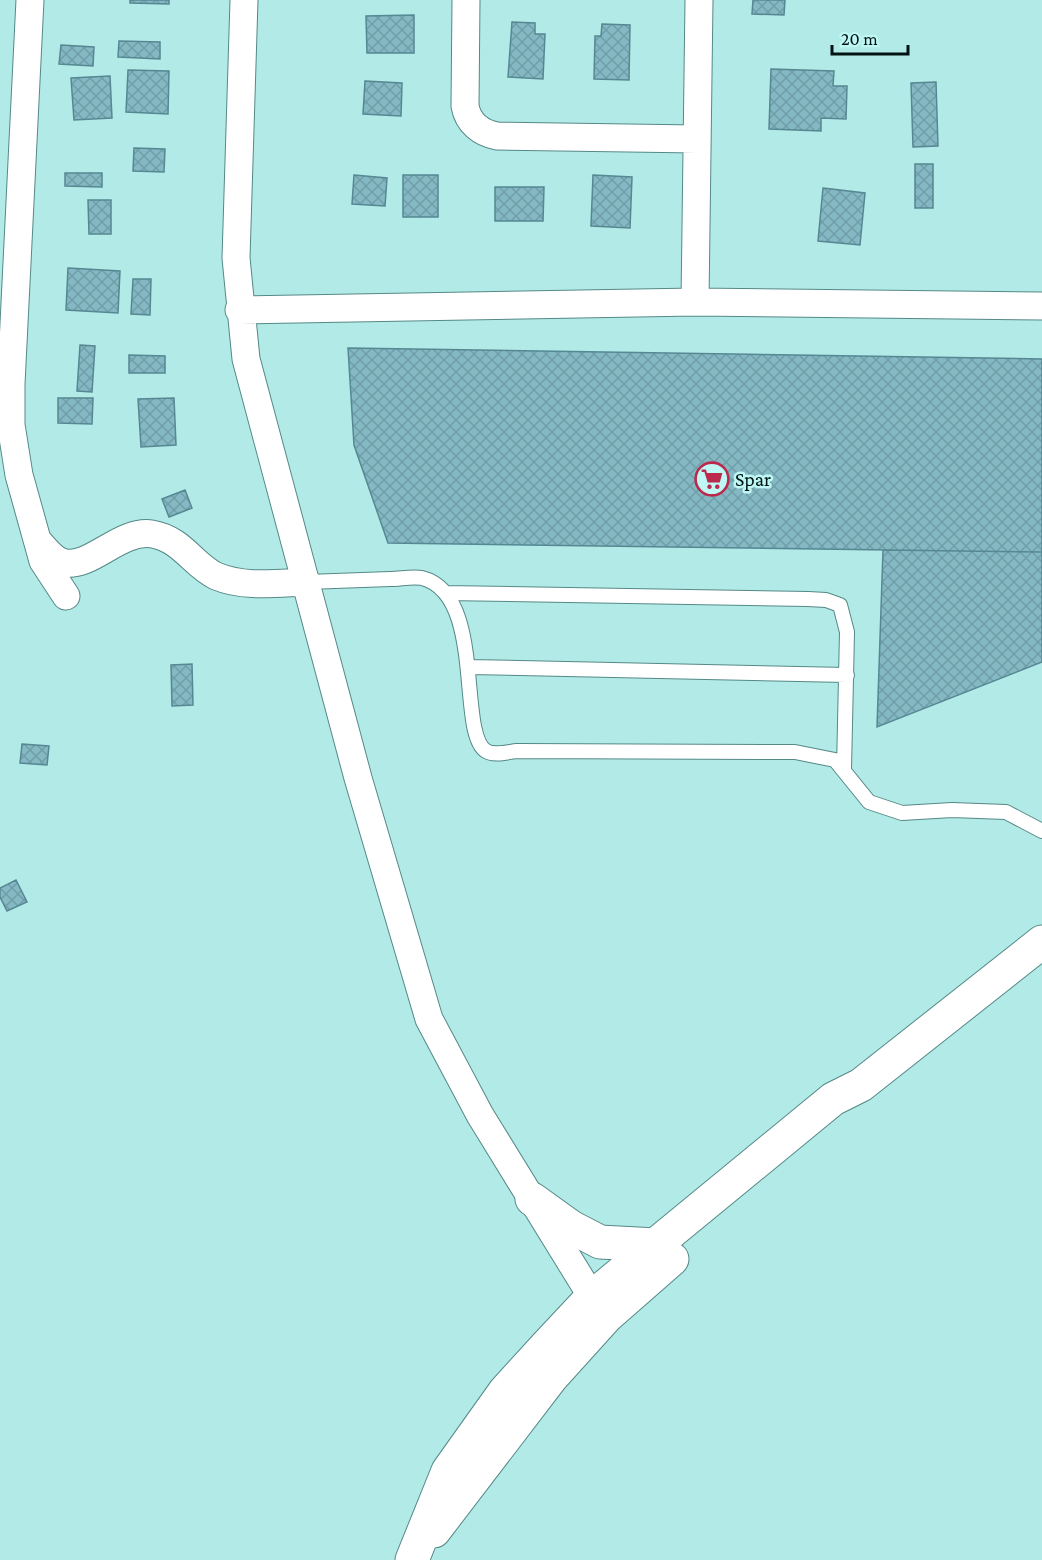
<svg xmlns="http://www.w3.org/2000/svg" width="1042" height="1560" font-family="'Crimson Pro',serif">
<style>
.building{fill:url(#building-cross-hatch);stroke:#558893;stroke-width:1.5}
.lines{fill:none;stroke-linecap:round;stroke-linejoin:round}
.service-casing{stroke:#548987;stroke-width:16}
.minor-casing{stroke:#548987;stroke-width:29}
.tertiary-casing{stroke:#548987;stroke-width:35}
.service{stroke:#fff;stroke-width:14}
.minor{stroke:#fff;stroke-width:27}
.tertiary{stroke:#fff;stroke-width:33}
.labels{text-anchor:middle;stroke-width:5;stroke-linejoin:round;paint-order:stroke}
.poi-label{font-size:20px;fill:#001313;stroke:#bff7f5;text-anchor:start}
</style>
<defs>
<pattern id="building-cross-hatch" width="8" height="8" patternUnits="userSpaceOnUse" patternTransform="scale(1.5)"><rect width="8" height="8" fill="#84b9c4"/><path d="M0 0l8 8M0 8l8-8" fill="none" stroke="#709ea8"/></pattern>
</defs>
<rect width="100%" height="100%" fill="#b2eae7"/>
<path class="building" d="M130,0H169V4L130,3Z
M753,0H785L784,15L752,14Z
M414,15V53H367L366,16Z
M512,22L535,23V34H545L543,79L508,77Z
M602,24L630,25L629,80L594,79L595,36H601Z
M119,41L160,42V59L118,57Z
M61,45L94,47L93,66L59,64Z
M771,69L834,71L833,86H847L846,119L821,118V131L769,129Z
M128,70L169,71L168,114L126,112Z
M110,76L112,118L74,120L71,78Z
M365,81L402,83L401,116L363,114Z
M936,82L938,146L913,147L911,83Z
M134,148L165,149L164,172L133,171Z
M915,164H933V208H915Z
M65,173H102V187L65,186Z
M354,175L387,178L385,206L352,204Z
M403,175H438V217H403Z
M593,175L632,177L630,228L591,226Z
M495,187H544L543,221H495Z
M823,188L865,193L860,245L818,241Z
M88,200H111V234H89Z
M68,268L120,271L118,313L66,310Z
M133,279H151L150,315L131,314Z
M80,345L95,346L92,392L77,391Z
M348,348L1042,359V552L388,543L354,445Z
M129,355L165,356V373H129Z
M58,398H93L92,424L58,423Z
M174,398L176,445L141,447L138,399Z
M185,490L192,508L169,517L162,499Z
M883,550L1042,552V662L877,727Z
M192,664L193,705L172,706L171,665Z
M22,744L49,746L47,765L20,763Z
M16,880L27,902L7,911L0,897V888Z"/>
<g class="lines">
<defs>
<path id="service" d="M307,582C335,581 363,580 390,579C400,579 413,576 422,578C486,594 457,733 486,751C494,756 508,752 517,751L795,752L835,760L869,802L902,813L952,810L1006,812L1042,831
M445,593L808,599L826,600L840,605L847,632L844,769
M469,667L847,675"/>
<path id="minor" d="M30,0L11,384V425L19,475L43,561L66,596
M244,0L236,258L246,359L358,778L429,1019L480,1115L592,1297L605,1312
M466,0L465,106C468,123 481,133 497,136L697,139
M695,302L699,0
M239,310L695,302L1042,306
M38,541C45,548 52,559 62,562C89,571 119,529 152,534C182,539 193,565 216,576C244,588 278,583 307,582"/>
<path id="tertiary" d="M532,1199L571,1227L600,1242L656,1245
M434,1531L551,1378L607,1316L672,1259
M412,1560L448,1471L505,1391L546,1346L592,1297L833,1099L861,1085L1042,942"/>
</defs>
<use href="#service" class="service-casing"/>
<use href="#minor" class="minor-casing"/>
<use href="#tertiary" class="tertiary-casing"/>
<use href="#service" class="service"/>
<use href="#minor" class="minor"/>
<use href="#tertiary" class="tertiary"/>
</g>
<defs>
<symbol id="supermarket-ring" viewBox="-11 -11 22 22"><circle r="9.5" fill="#bff7f5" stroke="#bb2a4d" stroke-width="1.5"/><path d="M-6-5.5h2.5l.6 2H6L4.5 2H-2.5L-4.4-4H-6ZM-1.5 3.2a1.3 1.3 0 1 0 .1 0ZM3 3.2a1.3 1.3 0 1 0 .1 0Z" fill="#bb2a4d"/></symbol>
</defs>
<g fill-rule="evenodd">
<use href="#supermarket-ring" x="693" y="460" width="38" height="38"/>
</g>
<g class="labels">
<g class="poi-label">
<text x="735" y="486">Spar</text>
</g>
</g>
<path d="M832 45v9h76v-9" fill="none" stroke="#001313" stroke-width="3"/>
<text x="841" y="45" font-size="18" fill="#001313" stroke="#bff7f5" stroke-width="4.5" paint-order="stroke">20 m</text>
</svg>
